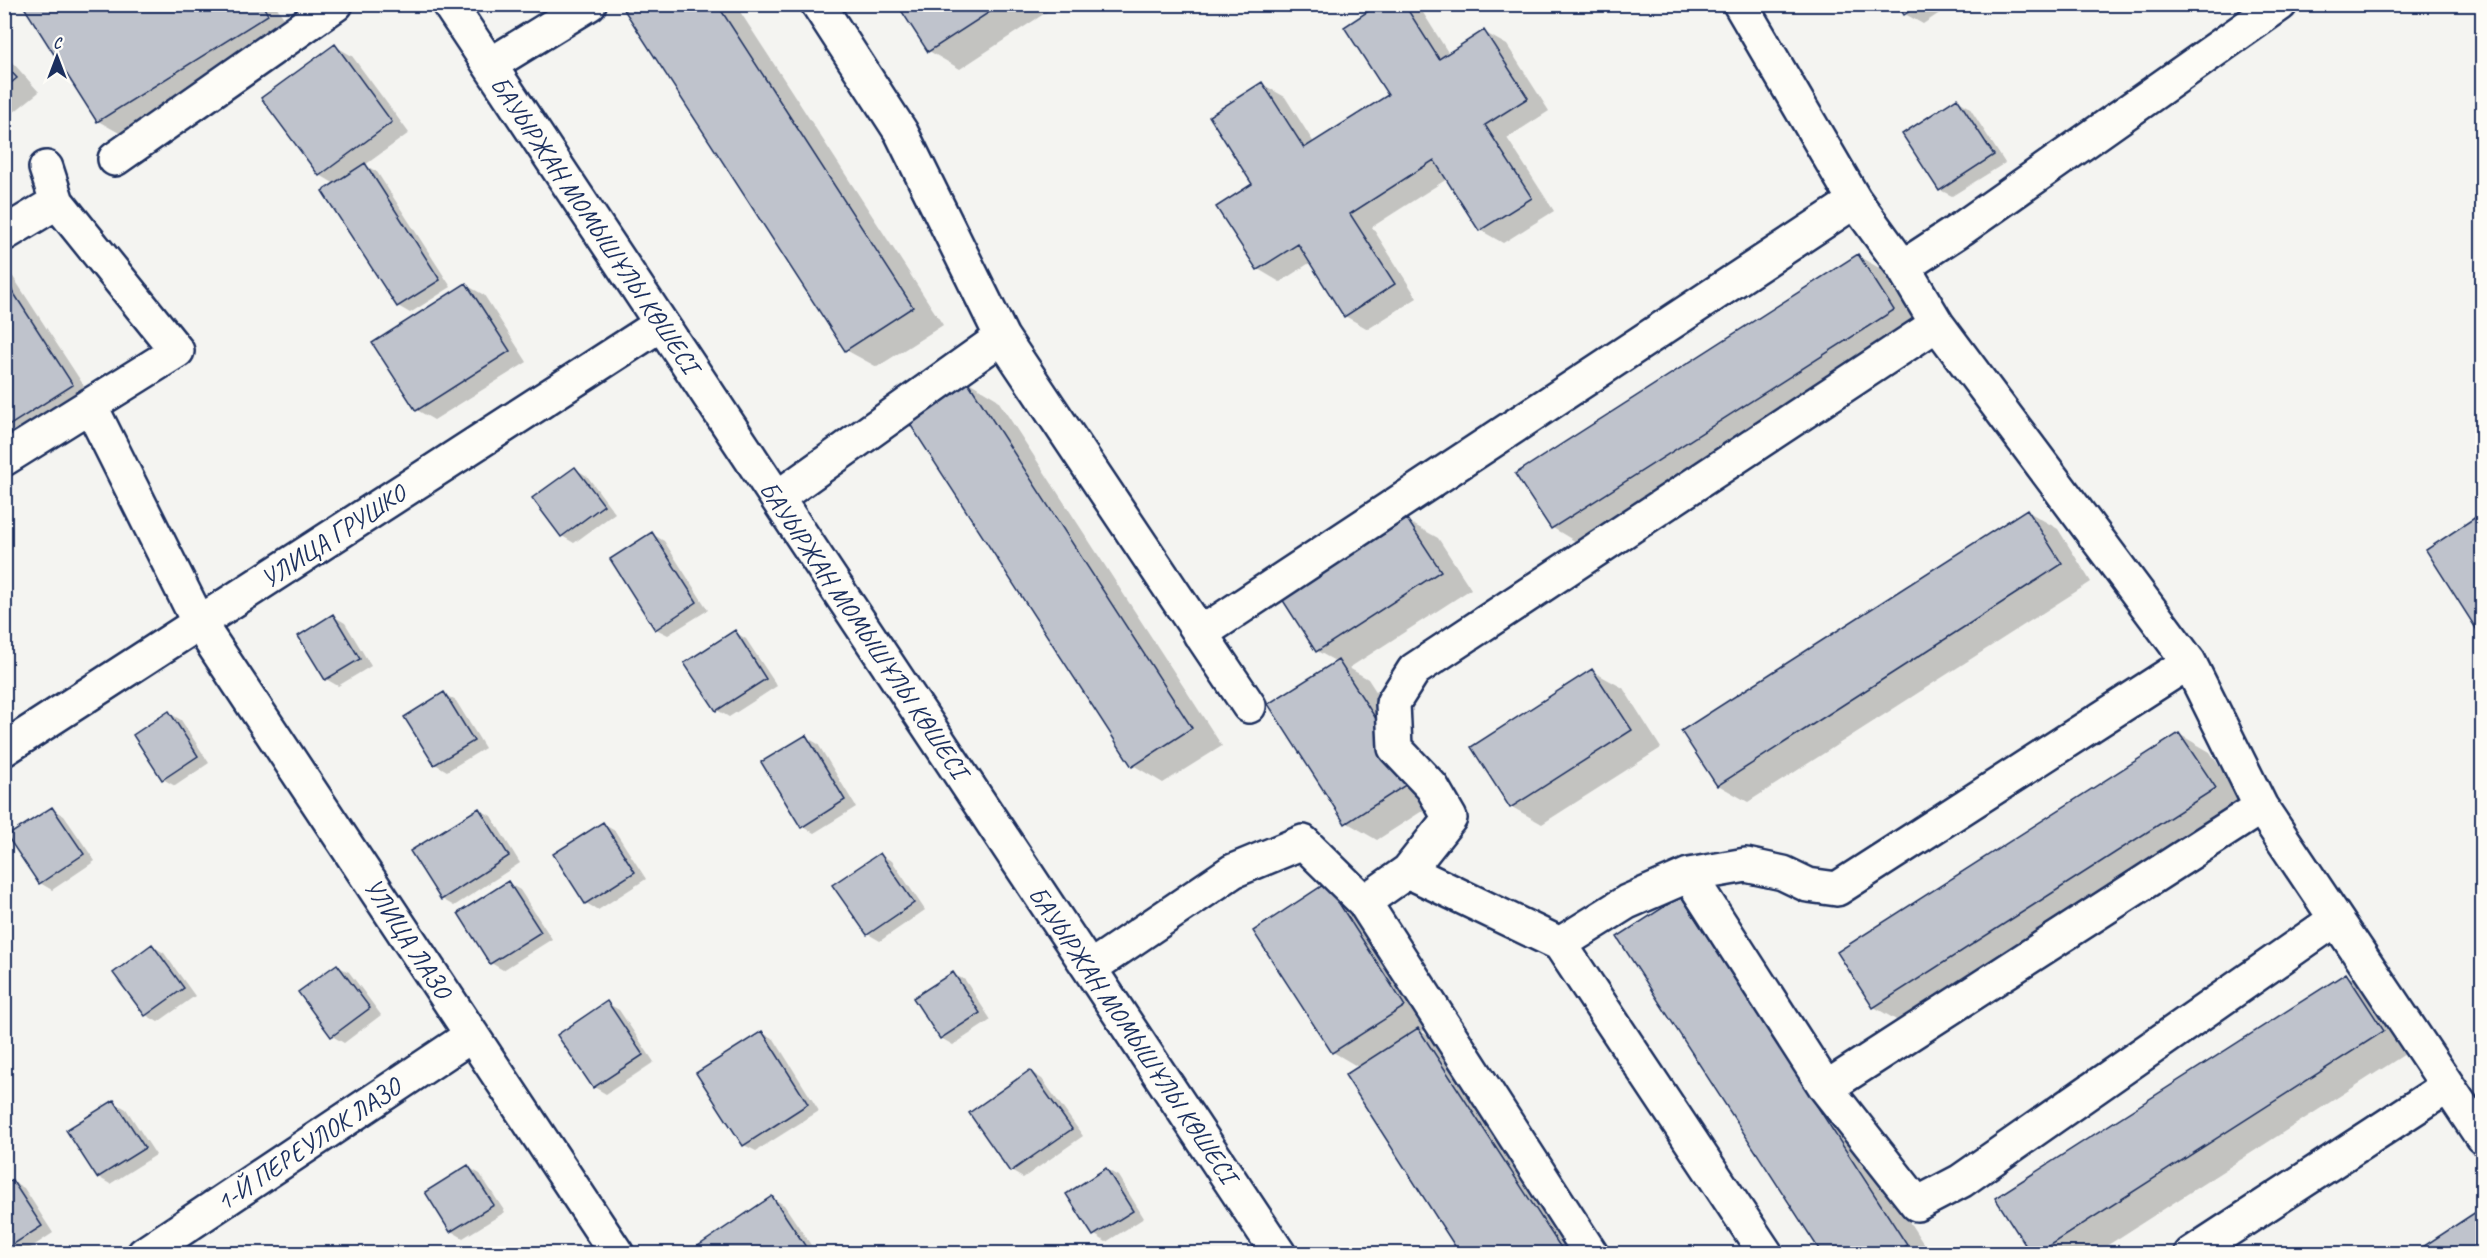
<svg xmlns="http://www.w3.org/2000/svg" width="2487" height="1258" font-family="Caveat,sans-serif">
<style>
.shadow{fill:#0003}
.building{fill:#bfc3cc;stroke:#1b2f5e;stroke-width:1.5}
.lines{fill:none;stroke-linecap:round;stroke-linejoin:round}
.minor-casing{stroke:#1b2f5e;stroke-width:38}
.minor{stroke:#fdfcf7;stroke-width:33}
.labels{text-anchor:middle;stroke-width:4.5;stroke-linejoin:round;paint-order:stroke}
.street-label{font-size:26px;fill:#1b2f5e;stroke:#fdfcf7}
</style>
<rect width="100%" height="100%" fill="#f4f4f1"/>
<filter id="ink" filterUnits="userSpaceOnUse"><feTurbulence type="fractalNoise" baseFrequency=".0167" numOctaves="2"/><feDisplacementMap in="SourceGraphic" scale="12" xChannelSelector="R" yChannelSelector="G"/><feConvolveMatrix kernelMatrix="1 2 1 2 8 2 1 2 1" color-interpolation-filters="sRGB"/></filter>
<g filter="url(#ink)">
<path class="shadow" d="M24,4H275L290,28L121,134L98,121Z
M735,4L943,325L877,367L846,350L623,5Z
M899,4H1059L960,69L929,51Z
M1381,4H1414L1420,8L1449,54L1484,32L1507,45L1549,111L1507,138L1554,211L1503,243L1480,230L1447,179L1372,227L1417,298L1368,329L1345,316L1311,262L1280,282L1258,269L1254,185L1262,84L1285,97L1314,143L1390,96Z
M1899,4H1953L1923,24L1905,14Z
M335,46L352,56L409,133L365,165L377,172L451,287L410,313L398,306L335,184L320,175Z
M4,53L39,92L4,120Z
M1957,100L1969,107L2005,163L1952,196L1940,190Z
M1858,256L1888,273L1924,327L1583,546L1553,528L1517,474Z
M4,263L90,395L4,447Z
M466,285L484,295L527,362L434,420L417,410Z
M967,381L997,399L1222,746L1163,783L1133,765Z
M575,469L587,476L615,513L574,543L562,536Z
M2027,511L2058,529L2091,582L1748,802L1718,785Z
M2482,515V635L2428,550Z
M1407,521L1438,538L1471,589L1349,668L1368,679L1444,797L1377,840L1346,822L1337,662L1317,651Z
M652,534L664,541L708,610L668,635L656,629Z
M333,616L345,623L371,666L338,686L326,679Z
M735,632L746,639L777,686L729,717L717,710Z
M1592,671L1623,688L1661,748L1542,824L1512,807Z
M444,694L456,701L485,748L447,771L435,764Z
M169,713L181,720L209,763L175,786L163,779Z
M2179,734L2210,752L2245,806L1905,1025L1874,1007Z
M806,737L818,744L856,807L814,833L802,826Z
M52,809L64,816L95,861L52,890L40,883Z
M479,809L491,816L520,863L454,906L442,899Z
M603,824L615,831L646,879L598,910L586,903Z
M880,855L892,861L925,910L880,941L868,934Z
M508,883L520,890L552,939L503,970L491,963Z
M1326,885L1357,903L1435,1024L1422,1032L1449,1048L1582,1254H1462L1360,1068L1333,1052L1255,931Z
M1681,898L1712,916L1930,1254H1823Z
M152,946L164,953L195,996L158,1022L146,1015Z
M337,966L349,972L381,1015L344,1043L332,1036Z
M953,974L965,980L991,1020L953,1045L941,1038Z
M2346,975L2377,993L2413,1049L2094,1254H2033Z
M607,1003L619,1010L654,1062L606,1094L594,1087Z
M762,1033L774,1039L819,1111L756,1151L744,1145Z
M1031,1072L1042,1079L1083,1136L1023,1178L1011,1171L971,1114Z
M114,1102L126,1109L156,1155L110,1184L98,1177Z
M468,1167L480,1174L505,1212L463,1238L451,1231Z
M1106,1169L1118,1176L1144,1218L1106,1242L1095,1235Z
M12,1181L24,1188L53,1233L21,1254L8,1248L4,1243V1186Z
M772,1198L784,1205L817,1254H705Z
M2482,1210V1254H2415Z"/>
<path class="building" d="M22,4H262L268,15L97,122Z
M717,4L913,307L845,351L621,5Z
M897,4H1002L928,52Z
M1379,4H1404L1439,59L1484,30L1528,98L1485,125L1532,198L1479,231L1434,160L1350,214L1395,284L1344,317L1298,244L1257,270L1216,207L1252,184L1209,116L1262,82L1304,148L1388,95L1344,27Z
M1897,4H1920L1904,15Z
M335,44L392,122L319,176L261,98Z
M4,64L17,78L4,89Z
M1957,98L1994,155L1939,191L1902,134Z
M365,163L440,280L397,307L322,191Z
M1858,254L1894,310L1551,529L1515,474Z
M4,278L73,385L4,429Z
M466,283L510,351L416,411L372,343Z
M966,379L1192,728L1132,767L906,418Z
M575,467L604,505L561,537L532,498Z
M2027,509L2062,564L1717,786L1681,731Z
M2482,513V638L2426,550Z
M1407,519L1441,571L1316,652L1282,599Z
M652,532L697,602L655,630L610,559Z
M333,614L360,659L325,680L298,636Z
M735,630L766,679L716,711L684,663Z
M1338,660L1415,779L1345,824L1268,704Z
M1592,669L1632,730L1510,808L1471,747Z
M444,692L474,741L434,765L404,717Z
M169,711L198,756L162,780L133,735Z
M2179,733L2216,788L1873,1008L1837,952Z
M806,735L845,800L801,828L761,762Z
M52,807L84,854L39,884L7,836Z
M479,808L509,856L441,900L410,851Z
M603,822L635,872L585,904L553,854Z
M880,853L914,903L867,935L832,885Z
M508,881L541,932L490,964L458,913Z
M1326,883L1405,1006L1332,1053L1253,931Z
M1681,896L1907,1245L1894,1254H1822L1617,937Z
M152,944L184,988L145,1016L113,973Z
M337,964L370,1008L331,1037L298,992Z
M953,972L980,1013L940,1039L913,998Z
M2346,973L2384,1031L2036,1254H2031L1995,1198Z
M607,1001L643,1055L593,1088L557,1035Z
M1418,1028L1565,1254H1460L1345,1075Z
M762,1031L808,1104L743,1146L696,1073Z
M1030,1070L1072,1129L1010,1172L969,1113Z
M114,1100L145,1148L97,1178L66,1130Z
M468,1165L494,1205L450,1232L425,1192Z
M1106,1168L1133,1211L1093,1236L1066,1194Z
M12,1180L42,1226L6,1249L4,1184Z
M772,1196L806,1247L796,1254H703L698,1246Z
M2482,1208V1254H2412Z"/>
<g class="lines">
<defs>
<path id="minor" d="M449,4L1279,1254
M818,4L901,132L1002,337L1249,706
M1740,4L1855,201L1903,267L1937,324L2189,662L2261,807L2482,1137
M490,65L589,4
M115,159L336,4
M4,234L57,202
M1903,267L1964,227L2280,4
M90,405L199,623L617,1254
M4,459L177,351L57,202L46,168
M777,498L1002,337
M1200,634L1855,201
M4,749L661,324
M1408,871L1560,944L1627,902L1689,875L1746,865L1783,873L1808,885L1837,889L2189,662
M1689,875L1826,1088L1917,1204L1961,1181L2336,919
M1364,902L1408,871L1450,818L1432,787L1395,748L1393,703L1414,670L1937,324
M1560,944L1766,1254
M1090,968L1233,871L1303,842L1364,902L1591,1254
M1826,1088L2261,807
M144,1254L472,1035
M2191,1254L2448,1086"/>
</defs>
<use href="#minor" class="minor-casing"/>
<use href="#minor" class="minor"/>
</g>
</g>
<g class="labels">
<g class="street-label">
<text transform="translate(595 224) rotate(56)" y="9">БАУЫРЖАН МОМЫШҰЛЫ КӨШЕСІ</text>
<text transform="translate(333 536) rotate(-33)" y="9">УЛИЦА ГРУШКО</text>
<text transform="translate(864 629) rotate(56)" y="9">БАУЫРЖАН МОМЫШҰЛЫ КӨШЕСІ</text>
<text transform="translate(408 938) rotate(57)" y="9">УЛИЦА ЛАЗО</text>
<text transform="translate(1133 1034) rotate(56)" y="9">БАУЫРЖАН МОМЫШҰЛЫ КӨШЕСІ</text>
<text transform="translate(308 1144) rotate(-34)" y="9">1-Й ПЕРЕУЛОК ЛАЗО</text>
</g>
</g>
<rect width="2487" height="1258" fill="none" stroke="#fdfcf7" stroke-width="24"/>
<rect x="12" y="12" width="2463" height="1234" fill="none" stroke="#1b2f5e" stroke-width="2" filter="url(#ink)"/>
<g transform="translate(57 57)" stroke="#fdfcf7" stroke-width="4.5" paint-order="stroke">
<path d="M0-4.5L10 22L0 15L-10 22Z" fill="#1b2f5e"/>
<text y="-9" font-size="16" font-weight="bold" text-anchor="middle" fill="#1b2f5e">С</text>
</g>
</svg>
